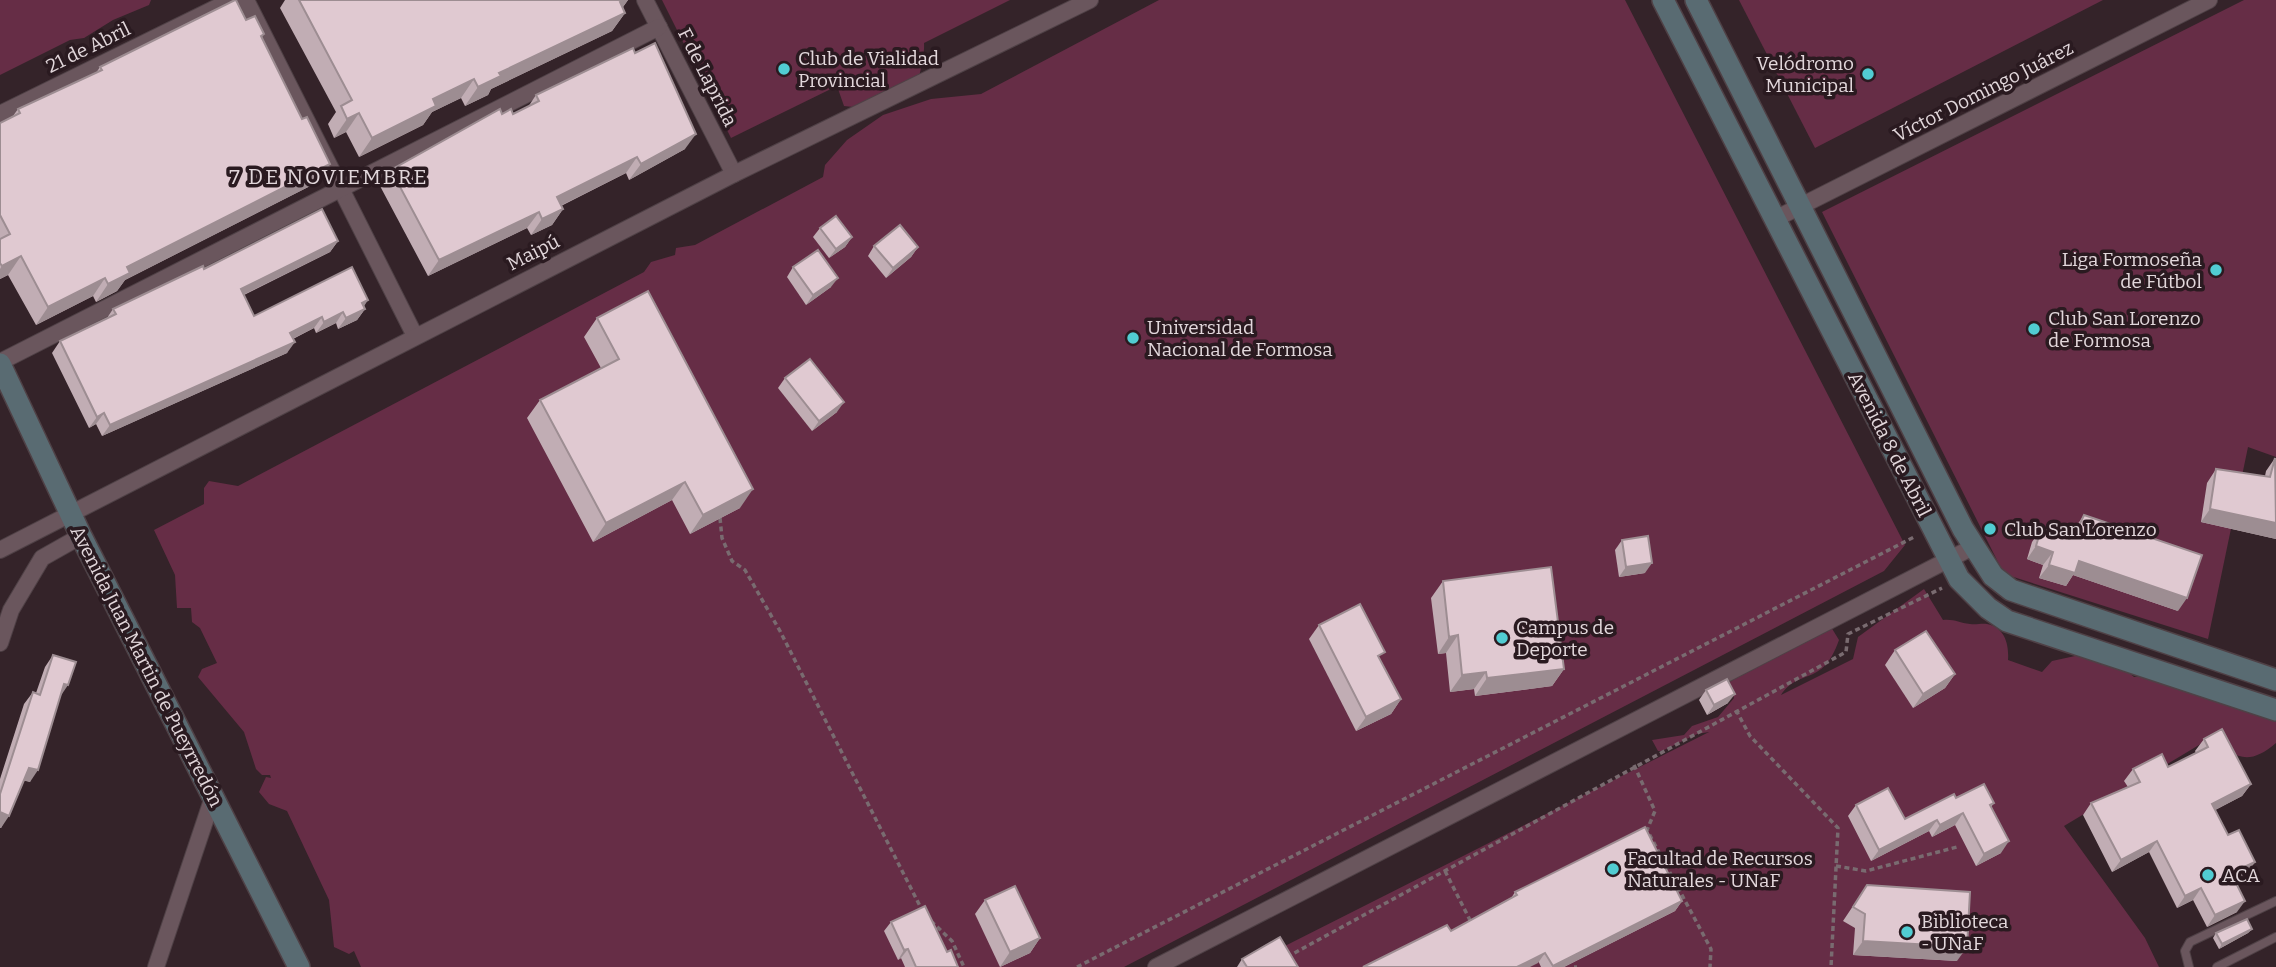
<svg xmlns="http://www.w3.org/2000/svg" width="2276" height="967" viewBox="0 0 2276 967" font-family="Bitter,serif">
  <rect width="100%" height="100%" fill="#342329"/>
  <g fill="#662d46">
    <path d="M0,0h151l-2,5 -36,15 -29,18 -14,2 -70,35z"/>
    <path d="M662,0h348l-86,43c1,18 -6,31 -7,48l-33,4 -31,12 -9,-1 -7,-20 -106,52z"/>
    <path d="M1159,0h466l280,545 -21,26 -760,396h-763l-7,-16 -5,3 -15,-7 -5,-47 -42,-89 -18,-7 -10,-12 7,-15 5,1 -1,-3h-8l-6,-6 -12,-37 -46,-55 4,-8 15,-6 -17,-35 -8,-6 -1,-14h-14l-2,-33 -21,-45 50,-26v-16l5,-7 29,5 406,-214 7,-10 24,-7 1,-7 19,-3 128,-68 2,-12 22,-25 36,-25 48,-16 50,-5z"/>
    <path d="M1739,0h364l-288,148z"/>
    <path d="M2244,0h32v457l-28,-10 -40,192 -204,-65 -182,-362z"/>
    <path d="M1924,589l19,31c12,-1 16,3 27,4 6,1 12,-1 17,0 19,4 22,22 21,36l34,12 10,-11 23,-5h8l19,9 16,-1 16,13 11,-1 131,46v21c-28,24 -40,14 -67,-4l-145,87 81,112 14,29h-916l466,-235 -12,2 -35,17h-4l-6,-11 32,-5 8,-9 26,-9 16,-19 -7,-19 104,-52 8,13c-17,48 -39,27 -58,55l72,-36 5,-22z"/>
  </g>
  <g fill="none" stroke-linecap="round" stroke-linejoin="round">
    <defs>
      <g id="service">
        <path d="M2189,967l-4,-16 5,-9 86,-41"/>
        <path d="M2217,967l59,-30"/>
      </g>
      <g id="minor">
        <path d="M246,0l169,336"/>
        <path d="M645,0l89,174"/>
        <path d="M0,114l232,-114"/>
        <path d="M1775,219l434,-219"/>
        <path d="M0,362l659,-335"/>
        <path d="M0,550l734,-376 356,-174"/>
        <path d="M0,643l11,-33 31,-52 39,-22"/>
        <path d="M156,967l57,-170"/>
        <path d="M1156,967l817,-420"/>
      </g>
      <g id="secondary">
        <path d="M1663,0l296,579 29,29 19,13 269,89"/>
        <path d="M1696,0l267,529 30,47 18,14 265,90"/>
        <path d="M0,364l81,172 218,431"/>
      </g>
    </defs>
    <use href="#service" stroke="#4f4146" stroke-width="10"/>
    <use href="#minor" stroke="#4f4146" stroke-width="18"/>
    <use href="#secondary" stroke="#4f4146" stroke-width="24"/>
    <g stroke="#796b70" stroke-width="3.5" stroke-dasharray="5 3.5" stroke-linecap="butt">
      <path d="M720,518l2,20 10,23 13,9 35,61 142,279"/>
      <path d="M1736,710l14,26 88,92 -7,139"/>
      <path d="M1634,765l21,46 -8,19 64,119 -1,18"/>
      <path d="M1836,866l30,5 91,-24"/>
      <path d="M1445,871l26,51"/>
      <path d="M931,921l21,20 12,26"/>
      <path d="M1287,957l559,-305 2,-18 94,-46"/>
      <path d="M1077,967l839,-431"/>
      <path d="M1574,967h3"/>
    </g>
    <use href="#service" stroke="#6a565d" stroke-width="8"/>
    <use href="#minor" stroke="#6a565d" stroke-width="16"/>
    <use href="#secondary" stroke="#596b72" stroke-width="21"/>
  </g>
  <g fill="#c1adb4">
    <path d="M285,0h343l-5,7 2,6 -13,18 -121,58 -3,6 -23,11 -4,-8 -29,14 -9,13 -64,32 -13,-25 -12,6 -6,-14 8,-12 -56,-104z"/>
    <path d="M246,20l18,14 -2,3 56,145 -193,98 -8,11 -21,11 -3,-6 -57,29 -28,-50 -8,4v-156l13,-7 5,-7 78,-36 4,-6z"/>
    <path d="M536,95l149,54 -56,31 -3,-7 -65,33 2,3 -11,16 -21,10 -4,-7 -99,48 -48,-90 11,-16 111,-56h11l15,-7z"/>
    <path d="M820,228l32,9 -7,10 -16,11 -16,-21z"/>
    <path d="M338,241l-8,11 -86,43 10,21 110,-10 1,3 -8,11 -19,9 -2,-6 -20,10 -2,-5 -21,11 -6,14 -185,83 -6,-12 -7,4 -37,-75 8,-12 47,-23 6,-9 91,-40z"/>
    <path d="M874,246l44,1 -7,10 -25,21 -18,-22z"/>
    <path d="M793,267l38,20 -25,18 -19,-28z"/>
    <path d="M597,318l143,190 -50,26 -18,-34 -79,42 -66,-124 13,-18 61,-32 -17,-31z"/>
    <path d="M785,378l52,34 -25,19 -34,-43z"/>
    <path d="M2275,458l1,81 -75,-17 6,-39 9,-14 49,7 1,-5z"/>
    <path d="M2084,515l94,96 -105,-36 -7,11 -27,-8 4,-13 -16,-6 5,-17 9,-13 30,7 4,-8z"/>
    <path d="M1622,540l23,33 -26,4 -4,-27z"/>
    <path d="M1443,581l121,88 -12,17 -77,10 -1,-7 -24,3 -4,-39 -8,1 -7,-56z"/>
    <path d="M1319,625l61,34 21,40 -10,15 -35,17 -47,-92z"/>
    <path d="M1895,650l60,24 -10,14 -32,20 -28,-43z"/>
    <path d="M53,655l7,42 -30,85 -6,-2 -23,48h-1v-49l24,-75 9,-12 3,1 9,-26z"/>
    <path d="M1706,690l22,13 -21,12 -8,-15z"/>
    <path d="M2204,739l47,45 -9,12 -27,14 13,25 27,27 -8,11 -12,6 2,33 -30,15 -14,-27 -16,8 -28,-56 -37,20 -29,-57 8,-12 37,-16 -4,-6 9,-12 35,-2 28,-14 -1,-2z"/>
    <path d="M1956,798l38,5 -3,4 10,46 -25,13 -21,-41 -23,12 -3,-6 -58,30 -23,-45 8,-11 49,14z"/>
    <path d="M1867,885l90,76 -104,-6 2,-27 -12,-7z"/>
    <path d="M1515,892l167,9 -7,10 -111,56h-23l-31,-67z"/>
    <path d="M985,900l55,38 -10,15 -30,14 -25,-53z"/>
    <path d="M891,922l56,30 11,15h-53l-4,-9 -3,2 -14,-29z"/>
    <path d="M2252,929l-4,4 -29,16 -6,-11 3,-5z"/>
    <path d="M1242,959l56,8h-61z"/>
  </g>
  <g fill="#9d8d92">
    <path d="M624,0h4l-11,15 3,-13z"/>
    <path d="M625,13l-13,18 -121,58 -3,6 -23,11 13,-19 21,-14z"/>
    <path d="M474,79l-13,19 -29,14 -9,13 -64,32 13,-19 61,-39z"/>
    <path d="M359,113l-13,19 -12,6 13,-19z"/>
    <path d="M696,134l-11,15 -56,31 12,-16z"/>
    <path d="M637,157l-11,16 -80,40 11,-16z"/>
    <path d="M330,164l-12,18 -193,98 -8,11 -21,11 12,-18 19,-17z"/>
    <path d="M563,209l-11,16 -21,10 11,-16z"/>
    <path d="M539,212l-12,16 -99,48 11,-16z"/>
    <path d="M852,237l-7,10 -16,11 7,-9z"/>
    <path d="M338,241l-8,11 -97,48 8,-11z"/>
    <path d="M918,247l-7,10 -25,21 7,-10z"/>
    <path d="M21,256l-13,19 -8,4v-10l2,-3z"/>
    <path d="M105,278l-12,18 -57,29 12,-18z"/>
    <path d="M838,278l-7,9 -25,18 7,-10z"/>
    <path d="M368,300l-7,11 4,-2 -8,11 -19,9 8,-11 16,-15z"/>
    <path d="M343,312l-7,11 -20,10 8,-11z"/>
    <path d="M322,317l-8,11 -32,16 8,-11z"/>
    <path d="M295,342l-8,11 -185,83 8,-11z"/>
    <path d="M844,402l-7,10 -25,19 7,-10z"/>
    <path d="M104,413l-8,11 -7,4 8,-11z"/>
    <path d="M685,482l-13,18 -79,42 13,-19z"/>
    <path d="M753,489l-13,19 -50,26 13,-19z"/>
    <path d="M2210,509l66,14v16l-75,-17z"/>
    <path d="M2036,546l17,6 -10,13 -16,-6z"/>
    <path d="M2079,561l108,37 -9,13 -105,-36 -7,11 -27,-8 10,-13z"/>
    <path d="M1652,563l-7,10 -26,4 7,-10z"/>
    <path d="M1458,635l-12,18 -8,1 11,-17z"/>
    <path d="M1564,669l-12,17 -77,10 12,-18z"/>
    <path d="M1486,672l-12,17 -24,3 12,-17z"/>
    <path d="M1955,674l-10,14 -32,20 10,-14z"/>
    <path d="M64,684l4,1 -8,12z"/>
    <path d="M1735,694l-7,9 -21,12 7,-10z"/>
    <path d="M1401,699l-10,15 -35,17 10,-14z"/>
    <path d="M29,768l9,2 -8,12 -9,-2z"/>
    <path d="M2251,784l-9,12 -38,20 8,-12z"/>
    <path d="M0,812l9,4 -8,12h-1z"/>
    <path d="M1963,813l-8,12 -23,12 8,-12z"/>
    <path d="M1937,820l-8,11 -58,30 8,-11z"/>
    <path d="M2009,841l-8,12 -25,13 8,-12z"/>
    <path d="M2157,841l-8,11 -37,20 9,-12z"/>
    <path d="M2255,862l-8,11 -24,12 8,-12z"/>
    <path d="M2201,888l-8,12 -16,8 8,-12z"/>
    <path d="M1682,901l-7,10 -111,56h-12z"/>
    <path d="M2245,901l-8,11 -30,15 8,-12z"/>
    <path d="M2252,929l-4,4 -29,16 3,-5z"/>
    <path d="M1040,938l-10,15 -30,14 10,-15z"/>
    <path d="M1863,941l104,6 -10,14 -104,-6z"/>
    <path d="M908,949l-7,9 -3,2 6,-10z"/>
    <path d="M1545,953l-7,10 -8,4h-13z"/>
  </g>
  <g fill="#e0c9d1" stroke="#9d8d92" stroke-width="2">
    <path d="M235,0h1l10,20 9,-4 9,18 -3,2 41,83 5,-2 23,47 -203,103 3,6 -22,11 -3,-6 -57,29 -27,-51 -19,10 -2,-3v-24l10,-5 -10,-19v-92l20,-10 -2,-4 84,-39 -2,-3z"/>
    <path d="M299,0h325l-4,2 5,11 -126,60 2,3 -23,11 -4,-8 -41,20 3,7 -64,32 -13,-25 -12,6 -6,-13 11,-6z"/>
    <path d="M655,43l41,91 -55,30 -4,-7 -80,40 6,12 -21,10 -3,-7 -100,48 -48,-90 109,-61 2,5 9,-5 2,5 26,-13 -3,-6 97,-47 2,5z"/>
    <path d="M322,209l16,32 -97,48 13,27 98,-49 16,33 -6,3 3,6 -19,9 -3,-6 -19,10 -2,-5 -32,16 5,9 -185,83 -6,-12 -7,4 -37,-76 56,-27 -3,-5 90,-43 1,3z"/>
    <path d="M836,216l16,21 -16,12 -16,-21z"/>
    <path d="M900,225l18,22 -25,21 -19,-22z"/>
    <path d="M818,250l20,28 -25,17 -20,-28z"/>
    <path d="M648,291l105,198 -50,26 -18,-33 -79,41 -66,-123 79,-41 -22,-41z"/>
    <path d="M810,359l34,43 -25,19 -34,-43z"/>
    <path d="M2275,458l1,65 -66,-14 6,-40 54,8z"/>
    <path d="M2084,515l118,40 -15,43 -108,-37 -4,12 -26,-8 4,-13 -17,-6 5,-17 33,8z"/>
    <path d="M1648,536l4,27 -26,4 -4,-27z"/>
    <path d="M1551,567l13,102 -77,9 -1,-6 -24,3 -4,-40 -9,2 -6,-56z"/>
    <path d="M1360,604l25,48 -7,4 23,43 -35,18 -47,-92z"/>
    <path d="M1926,631l29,43 -32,20 -28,-44z"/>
    <path d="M53,655l23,7 -8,23 -4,-1 -26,86 -9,-2 -20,48 -9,-4v-18l33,-102 7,3z"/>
    <path d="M1727,679l8,15 -21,11 -8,-15z"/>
    <path d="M2222,729l29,55 -39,20 16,31 11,-5 16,32 -24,11 14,28 -30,14 -14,-27 -16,8 -28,-55 -36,19 -30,-57 49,-21 -7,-13 29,-15 6,13 40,-20 -4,-8z"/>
    <path d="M1984,784l10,19 -4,2 19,36 -25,13 -21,-41 -23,12 -3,-5 -58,30 -23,-45 32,-17 17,31 49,-25 2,4z"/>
    <path d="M1645,827l37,74 -129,65 -8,-13 -28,14h-154l84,-42 4,6 66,-36 -2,-3z"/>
    <path d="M1867,885l103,7 -3,55 -104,-6 2,-27 -12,-7z"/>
    <path d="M1015,886l25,52 -30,14 -25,-52z"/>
    <path d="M925,906l22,46 4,-2 7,17h-42l-8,-18 -4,1 -13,-28z"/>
    <path d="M2247,919l5,10 -30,15 -6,-11z"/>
    <path d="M1280,937l18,30h-51l-5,-8z"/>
  </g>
  <g fill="#51ccd2" stroke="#2a1a20" stroke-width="2.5">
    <circle cx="784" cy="69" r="7"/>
    <circle cx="1868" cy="74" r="7"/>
    <circle cx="2216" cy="270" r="7"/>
    <circle cx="2034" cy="329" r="7"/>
    <circle cx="1133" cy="338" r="7"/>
    <circle cx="1990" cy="529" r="7"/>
    <circle cx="1502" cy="638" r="7"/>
    <circle cx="1613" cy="869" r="7"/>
    <circle cx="2208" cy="875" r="7"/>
    <circle cx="1907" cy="932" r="7"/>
  </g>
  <g text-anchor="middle" stroke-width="7" stroke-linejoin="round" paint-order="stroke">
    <g font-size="19" fill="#e2d7db" stroke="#2a1a20">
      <text transform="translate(88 47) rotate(-26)" y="7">21 de Abril</text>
      <text transform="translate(708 77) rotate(63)" y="7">F de Laprida</text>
      <text transform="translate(1983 91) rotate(-27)" y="7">Víctor Domingo Juárez</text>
      <text transform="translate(533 252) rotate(-27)" y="7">Maipú</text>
      <text transform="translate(1890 444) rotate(63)" y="7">Avenida 8 de Abril</text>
      <text transform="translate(147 666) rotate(63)" y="7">Avenida Juan Martin de Pueyrredón</text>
    </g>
    <g font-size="19" fill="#e2d7db" stroke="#2a1a20" text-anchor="start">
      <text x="798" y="65">Club de Vialidad<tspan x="798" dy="22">Provincial</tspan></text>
      <text x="1854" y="70" text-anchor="end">Velódromo<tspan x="1854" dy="22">Municipal</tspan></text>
      <text x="2202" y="266" text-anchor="end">Liga Formoseña<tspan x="2202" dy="22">de Fútbol</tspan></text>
      <text x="2048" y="325">Club San Lorenzo<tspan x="2048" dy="22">de Formosa</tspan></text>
      <text x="1147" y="334">Universidad<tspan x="1147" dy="22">Nacional de Formosa</tspan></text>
      <text x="2004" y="536">Club San Lorenzo</text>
      <text x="1516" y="634">Campus de<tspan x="1516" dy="22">Deporte</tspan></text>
      <text x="1627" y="865">Facultad de Recursos<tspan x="1627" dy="22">Naturales - UNaF</tspan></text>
      <text x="2222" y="882">ACA</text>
      <text x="1921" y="928">Biblioteca<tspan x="1921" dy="22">- UNaF</tspan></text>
    </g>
    <g font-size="21" letter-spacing="2" fill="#e2d7db" stroke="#2a1a20">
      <text x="329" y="184">7 DE NOVIEMBRE</text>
    </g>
  </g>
</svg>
